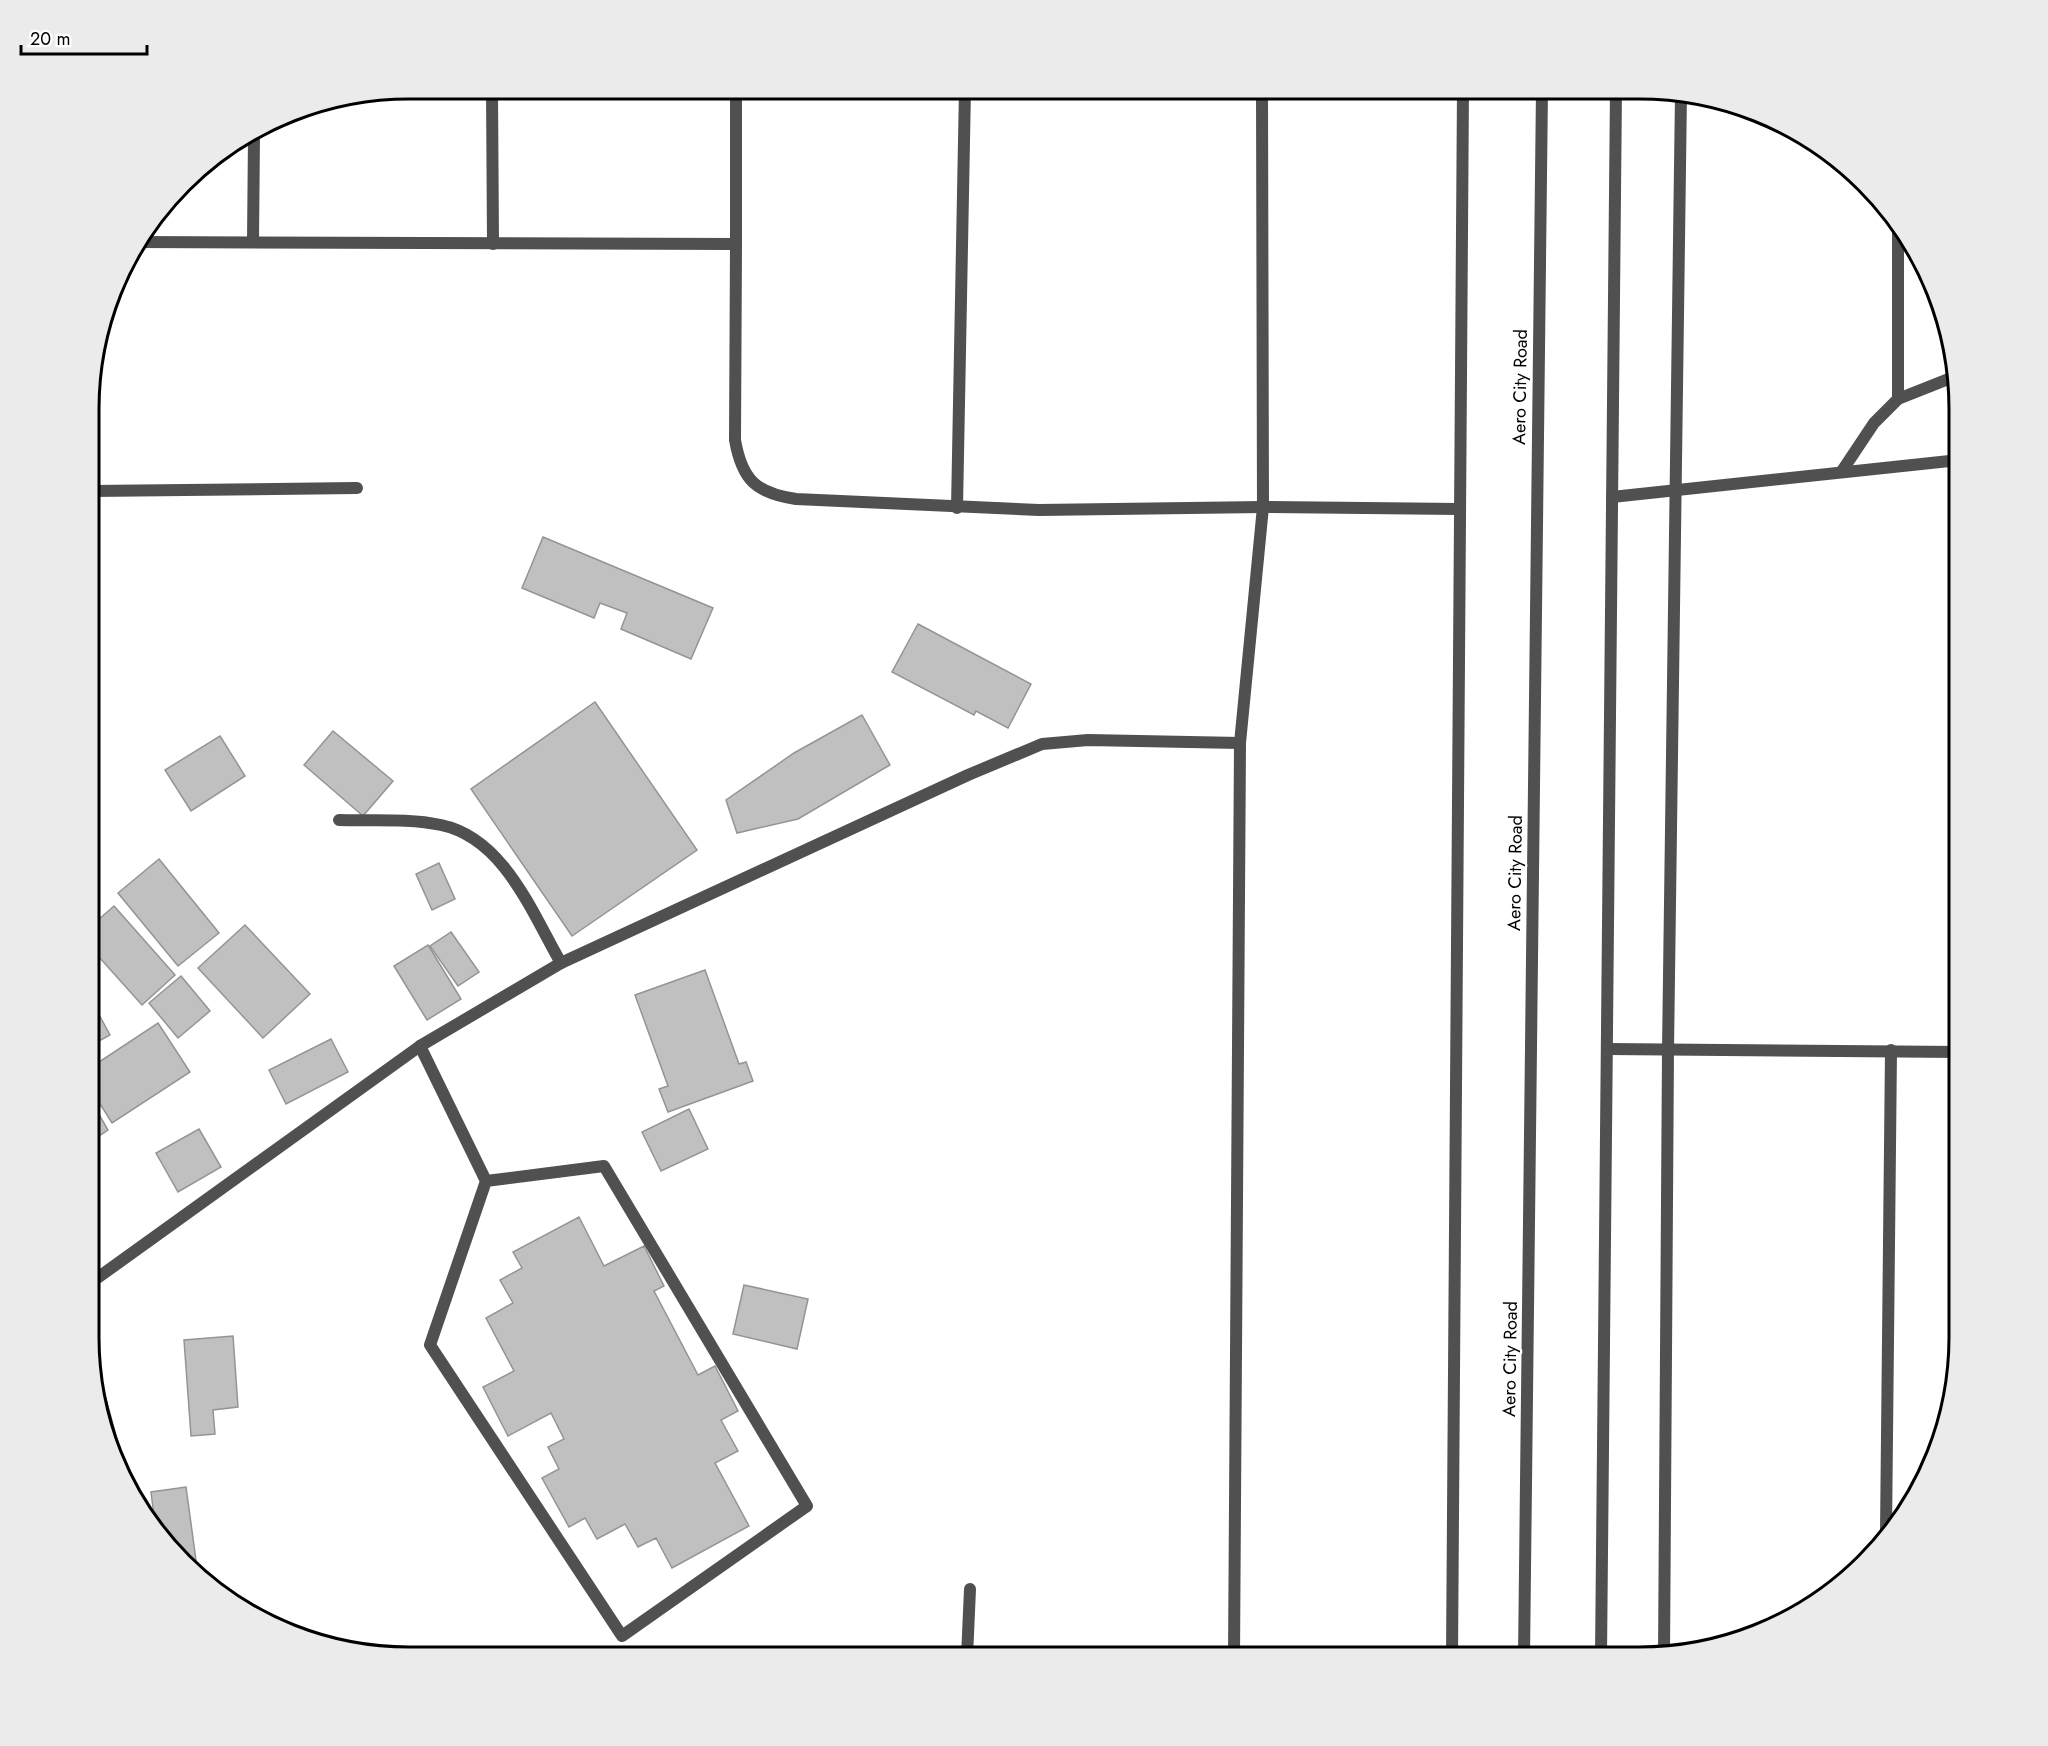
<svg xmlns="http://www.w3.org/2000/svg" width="2048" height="1746" viewBox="0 0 2048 1746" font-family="Jost,sans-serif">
  <rect width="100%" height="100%" fill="#fff"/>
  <g fill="#c0c0c0" stroke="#949494" stroke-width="1.5">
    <path d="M543,537l170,71 -22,51 -70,-30 6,-16 -27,-10 -6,15 -72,-30z"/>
    <path d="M918,624l113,60 -23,44 -32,-17 -2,4 -82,-43z"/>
    <path d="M595,702l102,148 -125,86 -101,-147z"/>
    <path d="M862,715l28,50 -92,54 -61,14 -11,-33 68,-47z"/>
    <path d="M333,731l60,50 -30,35 -59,-51z"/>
    <path d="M220,736l25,40 -54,35 -26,-41z"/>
    <path d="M159,859l60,74 -41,33 -60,-73z"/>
    <path d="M439,863l16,36 -23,11 -16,-36z"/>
    <path d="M114,906l61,69 -33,30 -52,-58v-20z"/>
    <path d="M245,925l65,69 -47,44 -65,-70z"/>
    <path d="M451,932l28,40 -21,14 -28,-40z"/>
    <path d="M428,945l33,54 -34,21 -33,-54z"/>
    <path d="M705,970l34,94 7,-2 7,19 -85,31 -9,-23 9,-3 -33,-91z"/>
    <path d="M181,976l29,35 -32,27 -29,-35z"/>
    <path d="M90,998l20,37 -20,11z"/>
    <path d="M158,1023l32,49 -78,51 -22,-35v-20z"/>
    <path d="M331,1039l17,33 -62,32 -17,-34z"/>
    <path d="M90,1099l18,31 -18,12z"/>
    <path d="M689,1109l19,40 -47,22 -19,-39z"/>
    <path d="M199,1129l22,38 -43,25 -22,-39z"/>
    <path d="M579,1217l25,49 40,-20 20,40 -10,5 44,84 17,-9 23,45 -17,9 17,31 -23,12 34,63 -77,42 -16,-30 -18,9 -13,-23 -28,15 -12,-21 -16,9 -27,-49 17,-9 -11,-22 16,-8 -13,-26 -43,23 -25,-49 31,-16 -28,-53 27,-15 -13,-23 22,-12 -9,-16z"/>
    <path d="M744,1285l64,14 -11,50 -64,-15z"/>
    <path d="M233,1336l5,71 -25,3 2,24 -24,2 -7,-96z"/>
    <path d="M186,1487l10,73 -15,2 -26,-38 -4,-32z"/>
  </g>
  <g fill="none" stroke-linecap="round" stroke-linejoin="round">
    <g stroke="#505050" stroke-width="12">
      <path d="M492,89l1,155"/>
      <path d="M736,89v155"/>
      <path d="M1898,230v169"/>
      <path d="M253,241l1,-106"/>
      <path d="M137,242l599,2 -1,196c7,40 21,53 61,59l243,11 224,-3 196,2"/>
      <path d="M1842,471l32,-48 24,-24 58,-23"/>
      <path d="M91,491l266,-3"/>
      <path d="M1612,497l347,-37"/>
      <path d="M957,508l8,-419"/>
      <path d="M339,820c33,1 70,-2 102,5 63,13 91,88 120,138"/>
      <path d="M420,1046l66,135 -56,164 192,291 185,-130 -203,-340 -118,15"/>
      <path d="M1608,1049l351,3"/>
      <path d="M89,1284l331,-238 141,-83 407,-188 74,-31 46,-4 152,3"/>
      <path d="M89,1356l31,115"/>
      <path d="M1886,1533l5,-483"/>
      <path d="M1664,1656l4,-606 13,-956"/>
      <path d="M967,1657l3,-68"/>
      <path d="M1234,1657l6,-914 23,-236 -1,-418"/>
      <path d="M1452,1657l11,-1568"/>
    </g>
    <g stroke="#505050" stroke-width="12">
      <path d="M1524,1657l18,-1568"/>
      <path d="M1601,1657l15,-1568"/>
    </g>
  </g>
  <g text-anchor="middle" stroke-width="4.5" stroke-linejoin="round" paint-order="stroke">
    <g font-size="18" fill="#000" stroke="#fff">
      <text transform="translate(1520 387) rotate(-89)" y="6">Aero City Road</text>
      <text transform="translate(1515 873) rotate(-89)" y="6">Aero City Road</text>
      <text transform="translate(1510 1359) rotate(-89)" y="6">Aero City Road</text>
    </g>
  </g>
  <path d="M0 0H2048V1746H0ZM409 99H1639A310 310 0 0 1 1949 409V1337A310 310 0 0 1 1639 1647H409A310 310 0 0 1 99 1337V409A310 310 0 0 1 409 99Z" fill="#ebebeb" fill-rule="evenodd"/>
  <path fill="none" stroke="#000" stroke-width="3" d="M409 99H1639A310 310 0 0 1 1949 409V1337A310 310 0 0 1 1639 1647H409A310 310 0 0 1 99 1337V409A310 310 0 0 1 409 99Z"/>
  <path d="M21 45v9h126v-9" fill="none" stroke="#000000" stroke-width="3"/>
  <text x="30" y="45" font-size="18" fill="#000000" stroke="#ffffff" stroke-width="4.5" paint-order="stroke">20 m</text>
</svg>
